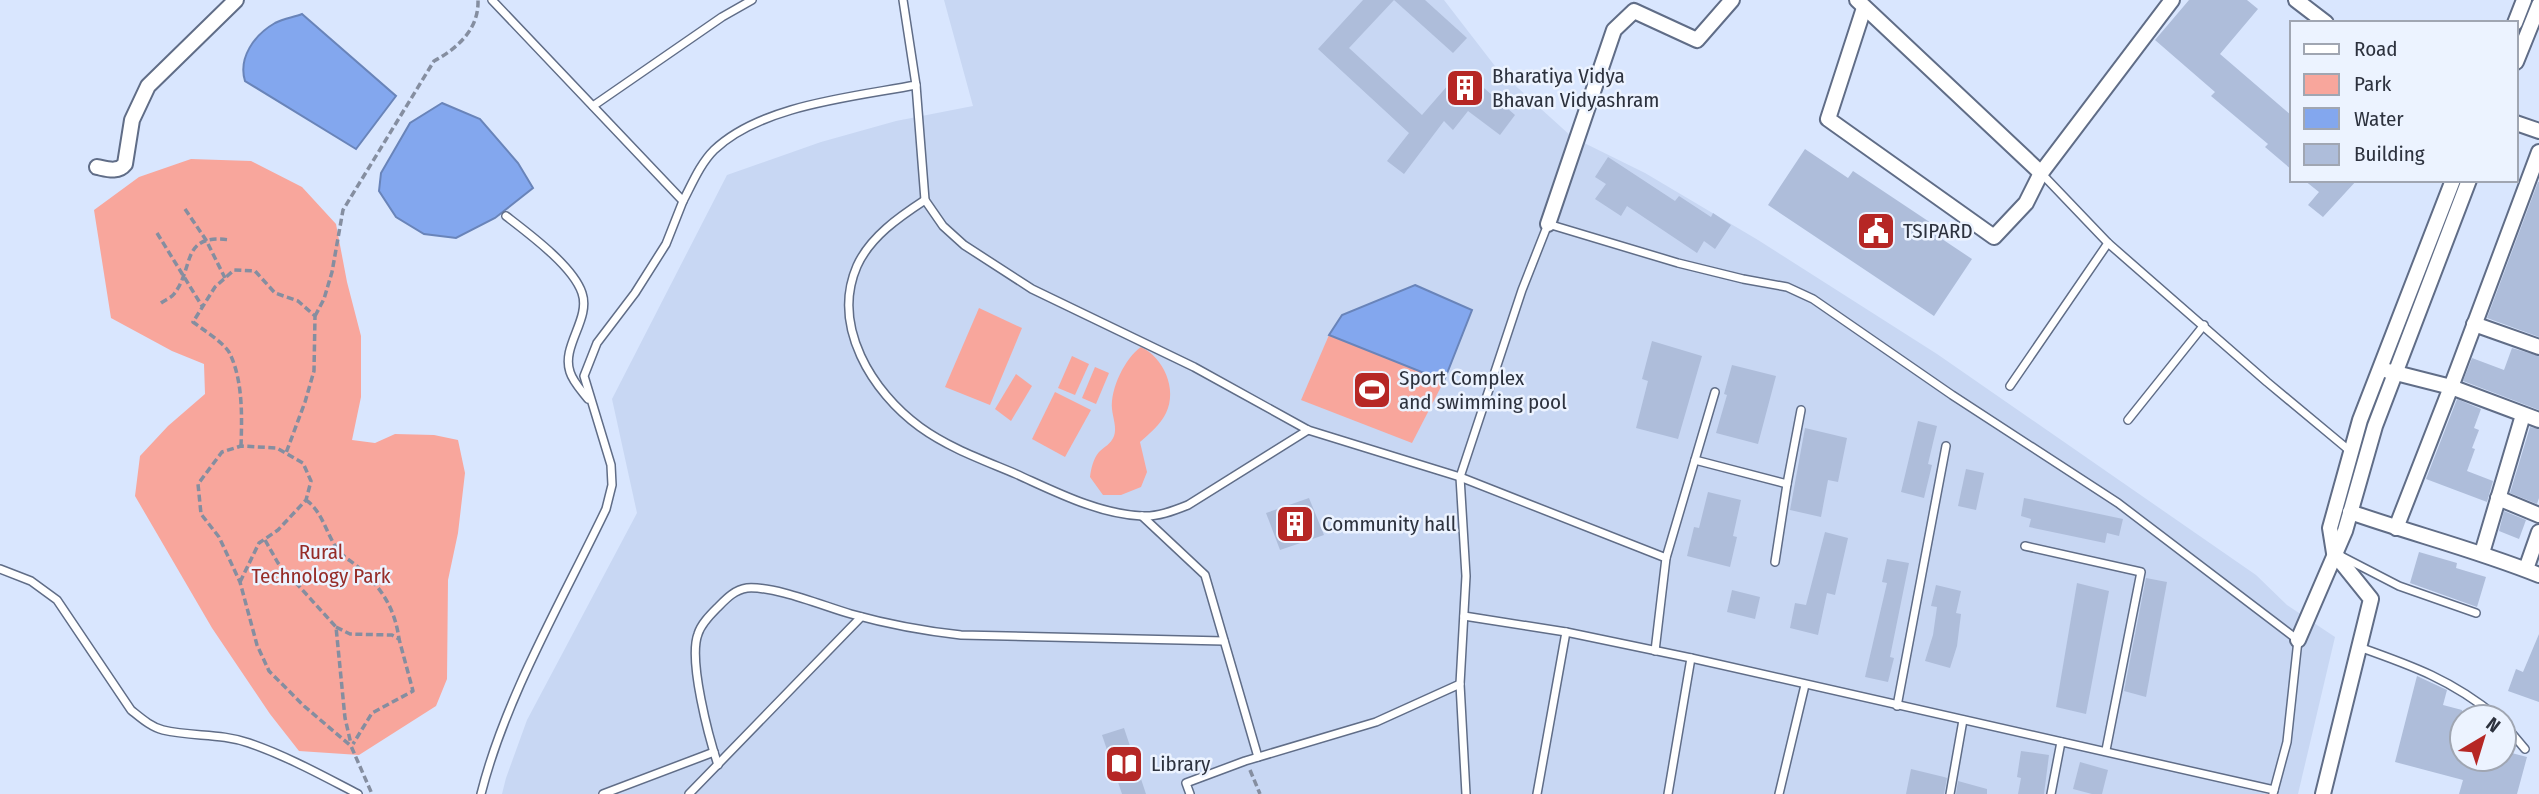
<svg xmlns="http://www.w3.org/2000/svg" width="2539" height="794" viewBox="0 0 2539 794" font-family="'Fira Sans Condensed',sans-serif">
  <rect width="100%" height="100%" fill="#d9e6fe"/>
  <path fill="#c8d7f3" d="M944,0h500l54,70 74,67 73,36 113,67 179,114 319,221 31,30 48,32 -37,157h-1796l4,-16 21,-58 110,-207 -25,-114 115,-224 94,-33 75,-21 77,-15z"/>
  <g fill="#f8a69c">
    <path d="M191,159l60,2 51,26 34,37 11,58 14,54v61l-9,43 23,3 20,-9 39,1 24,5 7,33 -7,60 -10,47 -1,99 -11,27 -77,49 -60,-4 -29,-37 -58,-86 -77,-132 5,-40 28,-30 37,-32 -1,-30 -32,-13 -61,-33 -17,-108 45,-33z"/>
    <path d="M979,308l43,20 -32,77 -45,-18z"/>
    <path d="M1329,335l115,46 -32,62 -111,-43z"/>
    <path d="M1141,347c22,10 37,42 25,66 -5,11 -17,21 -26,29l7,30 -6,15 -20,8h-18l-13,-18c1,-8 3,-18 9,-25 5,-5 12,-8 15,-16 3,-8 -1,-18 -2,-27 -2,-20 13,-51 29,-62z"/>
    <path d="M1072,356l17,8 -14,31 -17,-7z"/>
    <path d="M1095,367l14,6 -13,31 -14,-6z"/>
    <path d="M1016,374l16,12 -21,35 -16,-12z"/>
    <path d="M1055,392l36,18 -26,47 -33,-18z"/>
  </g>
  <g fill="#83a7ee" stroke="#6984b9" stroke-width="2">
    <path d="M302,14l94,82 -40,53 -111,-68c-7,-23 9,-46 30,-58 8,-4 19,-6 27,-9z"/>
    <path d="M442,103l38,16 38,44 15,25 -38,30 -39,20 -32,-4 -28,-17 -17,-26 2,-18 29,-50z"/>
    <path d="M1415,285l57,25 -28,71 -115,-46 13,-20z"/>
  </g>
  <g fill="#aebdda">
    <path d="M1363,0h31l-45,48 73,67 40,-46 53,46 -15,20 -32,-24 -15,19 -9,-9 -40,53 -17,-13 22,-28 -91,-84z"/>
    <path d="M1394,0h31l42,38 -14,15z"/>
    <path d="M2189,0h58l11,9 -38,45 72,62v54l-27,-23 3,-3 -57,-48 4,-4 -60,-52z"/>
    <path d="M1805,149l43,29 5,-7 84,56 -4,6 39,26 -38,57 -166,-111z"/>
    <path d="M1608,157l64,42 3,2 4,-5 32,21 2,-4 18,12 -16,24 -11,-8 -7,12 -70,-47 -6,10 -26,-17 11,-15 -11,-7z"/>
    <path d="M2304,180h53l-34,37 -15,-12 11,-13z"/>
    <path d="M2538,182h1v155l-52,-19z"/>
    <path d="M1652,341l50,15 -24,83 -42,-11 12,-47 -6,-2z"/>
    <path d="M2512,348l27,8v54l-76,-29 9,-23 32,12z"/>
    <path d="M1732,365l44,11 -18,68 -42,-11 11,-38 -3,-1z"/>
    <path d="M2457,399l24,10 -7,19 5,2 -7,18 3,1 -8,22 26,10 -6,21 -61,-23z"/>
    <path d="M1918,421l19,5 -9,38 4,1 -8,33 -23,-6z"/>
    <path d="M2530,427l9,2v69l-2,6 -27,-11z"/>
    <path d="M1805,428l42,10 -9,44 -10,-2 -7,37 -31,-7z"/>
    <path d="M1966,469l18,4 -8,37 -18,-4z"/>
    <path d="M1708,492l33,8 -8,36 4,1 -7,30 -43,-11 7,-29 5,1z"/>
    <path d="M1309,498l15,37 -44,15 -14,-37z"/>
    <path d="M2024,498l99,21 -4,17 -12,-3 -2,10 -76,-16 2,-8 -10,-3z"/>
    <path d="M2504,511l22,9 -7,19 -20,-8z"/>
    <path d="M1825,532l23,6 -13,57 -8,-2 -9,42 -28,-7 5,-25 11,2z"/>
    <path d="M2419,552l38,11 -1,5 30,9 -9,30 -67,-24z"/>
    <path d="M1887,559l22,4 -19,94 4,1 -6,24 -23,-5 22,-94 -5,-1z"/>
    <path d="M2146,578l21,4 -21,115 -22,-6z"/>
    <path d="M2077,583l32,8 -23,123 -30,-7z"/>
    <path d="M1936,585l25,6 -5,22 5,1 -4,32 -7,22 -25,-7 8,-26 4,-28 -6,-1z"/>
    <path d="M1732,590l28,7 -5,22 -28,-7z"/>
    <path d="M2539,634v68l-31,-11 8,-22 7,3z"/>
    <path d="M2417,676l30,14 -4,15 19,5v49h42v-8l23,6 -10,37h-58l4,-14 -68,-18z"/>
    <path d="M1124,728l22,66h-24l-20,-59z"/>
    <path d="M2021,751l28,4 -5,39h-26l3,-16 -4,-1z"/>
    <path d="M2080,762l28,8 -6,24h-10l-19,-5z"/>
    <path d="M1911,769l33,8 3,1 -3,16h-38z"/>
    <path d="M1958,781l29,8v5h-31z"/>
  </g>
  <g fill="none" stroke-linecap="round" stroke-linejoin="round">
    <defs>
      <g id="lane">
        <path d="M492,0l191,201c9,-17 17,-37 31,-51 47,-45 139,-53 202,-65l-13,-85"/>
        <path d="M916,85l9,115 18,26 21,19 68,44 162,78 114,63 152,47 206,81 49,-166"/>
        <path d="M593,106l129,-89 30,-17"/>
        <path d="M2042,174l66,69 159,139 83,69"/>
        <path d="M925,200c-26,17 -55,37 -68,66 -26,60 15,126 63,161 29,21 63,33 96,47 38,17 82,40 126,42 15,1 31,-5 46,-11l120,-75"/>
        <path d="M506,216c22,17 67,50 76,77 9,26 -21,53 -12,79 3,10 12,19 18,27"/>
        <path d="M2010,386l98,-143"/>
        <path d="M2128,420l76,-95"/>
        <path d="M1695,460l92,24 -12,78"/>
        <path d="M1787,484l14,-74"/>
        <path d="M1142,516l63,59 53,182"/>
        <path d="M2025,546l116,26 -35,178"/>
        <path d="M2341,556l58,30 77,27"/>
        <path d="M0,569l31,12 26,19 74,110c10,8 20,17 32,20 30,7 57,3 86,13 38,13 74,33 109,51"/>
        <path d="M1464,616l102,16 125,26 583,132"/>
        <path d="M2359,647c54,19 93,33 138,70"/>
        <path d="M1655,651l11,-93"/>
        <path d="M1897,706l49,-260"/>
        <path d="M2504,724l21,25"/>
        <path d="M718,765c-9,-27 -30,-105 -20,-131 3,-10 12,-19 19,-26 9,-9 17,-18 30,-20 29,-2 76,18 104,26 36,10 73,17 110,21l263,6"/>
        <path d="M481,794c24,-96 82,-195 125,-285l6,-24 -1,-20 -27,-89 13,-33 38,-50 31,-49 17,-43"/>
        <path d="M603,794l111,-42"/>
        <path d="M689,794l172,-177"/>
        <path d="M1190,794l-4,-11 59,-22 131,-39 84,-38"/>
        <path d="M1466,794l-6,-110 6,-108 -6,-99 62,-187 26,-66 130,39 65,16 44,8 26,12 139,96 166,108 180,137 -11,102 -14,52"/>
        <path d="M1537,794l29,-162"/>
        <path d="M1668,794l23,-136"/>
        <path d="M1779,794l26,-109"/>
        <path d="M1950,794l13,-74"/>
        <path d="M2051,794l10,-52"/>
      </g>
      <g id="street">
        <path d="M1857,0l184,173"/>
        <path d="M2296,0l30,23"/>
        <path d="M1864,8l-36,111 166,118 32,-34 15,-30 131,-173"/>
        <path d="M2515,23l9,-23"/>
        <path d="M2516,62l23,-57"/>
        <path d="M2516,123l23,8"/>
        <path d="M97,167c10,2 21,6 28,-3l7,-44 16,-34 88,-86"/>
        <path d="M1548,224l66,-194 20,-19 63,29 35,-40"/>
        <path d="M2474,324l65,23"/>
        <path d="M2388,371l63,16 88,33"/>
        <path d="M2498,498l41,17"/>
        <path d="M2350,512c63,22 127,38 189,63"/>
        <path d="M2396,528l55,-141 88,-235"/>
        <path d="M2482,553l41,-138"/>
        <path d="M2526,569l13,-37"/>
        <path d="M2298,640l47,-109 30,-105 94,-246"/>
        <path d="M2323,794l48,-195 -37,-46 -4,-25 30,-108 93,-240"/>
      </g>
    </defs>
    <use href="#lane" stroke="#606d87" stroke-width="10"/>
    <use href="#street" stroke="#606d87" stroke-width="18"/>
    <g stroke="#858ea0" stroke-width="3.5" stroke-dasharray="7 3.5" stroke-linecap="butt">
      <path d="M185,209l21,31 19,38"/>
      <path d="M157,233l45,73"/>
      <path d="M161,303c4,-3 10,-5 13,-9 21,-27 6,-61 56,-54"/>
      <path d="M315,316l9,-17 8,-27 11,-62 91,-149c24,-13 45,-32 44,-61"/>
      <path d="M241,446c1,-29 2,-65 -11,-92 -4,-10 -28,-25 -37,-32l22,-35 19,-17 21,1 20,22 23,8 17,15 -1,55 -9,31 -19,51"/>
      <path d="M306,500c17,12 20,34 32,50 5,7 15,12 21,18 23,20 36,41 40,71"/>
      <path d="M265,540l13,23 58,64 9,91 6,26"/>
      <path d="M240,582l19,-39 19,-13 28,-30 5,-19 -8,-18 -26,-15 -36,-2 -19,6 -24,32 3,30 18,23 21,45 17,63 12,26 35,35 47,40 21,48"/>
      <path d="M336,627l14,7 42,1 7,4 14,52 -41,22 -19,31"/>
      <path d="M1250,770l10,24"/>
    </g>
    <use href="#lane" stroke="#fff" stroke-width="7"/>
    <use href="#street" stroke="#fff" stroke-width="14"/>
  </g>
  <defs>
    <symbol id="building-square" viewBox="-11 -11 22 22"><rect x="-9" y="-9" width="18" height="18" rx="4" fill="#b62725" stroke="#ecf3ff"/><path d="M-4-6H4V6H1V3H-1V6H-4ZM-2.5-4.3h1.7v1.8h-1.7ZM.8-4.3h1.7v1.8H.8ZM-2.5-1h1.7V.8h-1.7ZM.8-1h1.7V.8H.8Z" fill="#fff"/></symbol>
    <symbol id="civic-square" viewBox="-11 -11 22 22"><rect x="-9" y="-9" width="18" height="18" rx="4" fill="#b62725" stroke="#ecf3ff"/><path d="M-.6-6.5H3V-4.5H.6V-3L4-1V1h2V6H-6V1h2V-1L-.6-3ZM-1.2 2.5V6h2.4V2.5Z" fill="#fff"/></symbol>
    <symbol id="stadium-square" viewBox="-11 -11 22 22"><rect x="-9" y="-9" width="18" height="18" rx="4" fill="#b62725" stroke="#ecf3ff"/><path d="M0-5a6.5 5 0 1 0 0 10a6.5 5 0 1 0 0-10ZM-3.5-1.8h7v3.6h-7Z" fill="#fff"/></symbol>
    <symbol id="library-square" viewBox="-11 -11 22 22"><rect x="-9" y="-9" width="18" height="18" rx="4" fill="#b62725" stroke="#ecf3ff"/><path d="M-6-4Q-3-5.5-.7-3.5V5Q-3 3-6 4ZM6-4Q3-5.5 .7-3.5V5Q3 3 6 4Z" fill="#fff"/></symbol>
  </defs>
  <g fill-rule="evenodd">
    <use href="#building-square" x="1443" y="66" width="44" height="44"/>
    <use href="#civic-square" x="1854" y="209" width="44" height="44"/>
    <use href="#stadium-square" x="1350" y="368" width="44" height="44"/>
    <use href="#building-square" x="1273" y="502" width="44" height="44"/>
    <use href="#library-square" x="1102" y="742" width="44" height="44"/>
  </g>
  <g text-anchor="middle" stroke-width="5" stroke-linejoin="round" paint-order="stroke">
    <g font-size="21" fill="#2d323e" stroke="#ecf3ff" text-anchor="start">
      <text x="1492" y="83">Bharatiya Vidya<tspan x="1492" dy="24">Bhavan Vidyashram</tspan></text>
      <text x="1903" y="238">TSIPARD</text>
      <text x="1399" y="385">Sport Complex<tspan x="1399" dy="24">and swimming pool</tspan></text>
      <text x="1322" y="531">Community hall</text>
      <text x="1151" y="771">Library</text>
    </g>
    <g font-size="21" fill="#962c28" stroke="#ecf3ff">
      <text x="321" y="559">Rural<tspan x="321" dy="24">Technology Park</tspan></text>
    </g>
  </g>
  <rect x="2290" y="21" width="228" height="161" fill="#ecf3ff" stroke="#a0a6b2" stroke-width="2"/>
  <rect x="2304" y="44" width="35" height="10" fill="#ffffff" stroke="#a0a6b2" stroke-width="2"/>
  <text x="2354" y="56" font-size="21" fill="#2d323e">Road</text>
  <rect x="2304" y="74" width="35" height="21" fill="#f8a69c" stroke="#a0a6b2" stroke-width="2"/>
  <text x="2354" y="91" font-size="21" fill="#2d323e">Park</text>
  <rect x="2304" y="108" width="35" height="21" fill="#83a7ee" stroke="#a0a6b2" stroke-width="2"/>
  <text x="2354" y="126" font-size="21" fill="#2d323e">Water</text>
  <rect x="2304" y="144" width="35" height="21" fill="#aebdda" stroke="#a0a6b2" stroke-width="2"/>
  <text x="2354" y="161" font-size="21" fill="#2d323e">Building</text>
  <g transform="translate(2483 738) rotate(38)"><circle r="33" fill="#ecf3ff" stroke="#a0a6b2" stroke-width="2"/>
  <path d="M0-5L12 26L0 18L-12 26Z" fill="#b62725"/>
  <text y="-10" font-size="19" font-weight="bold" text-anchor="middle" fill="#2d323e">N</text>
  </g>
</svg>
